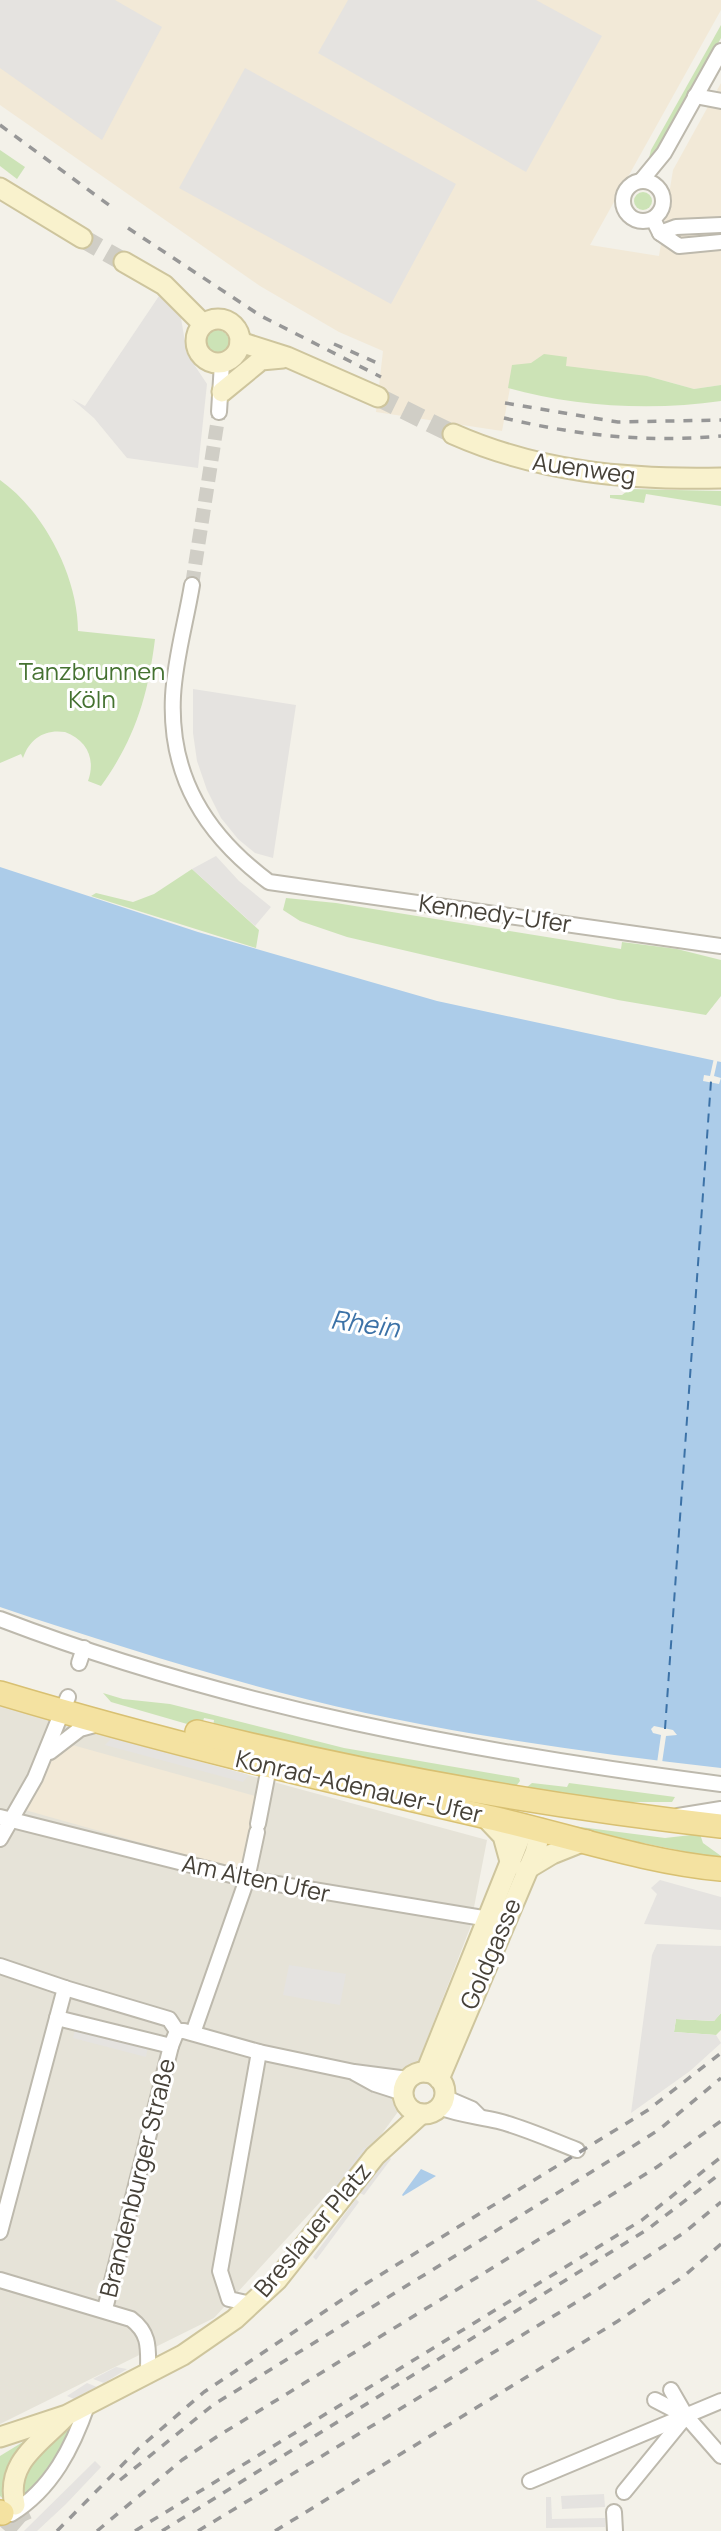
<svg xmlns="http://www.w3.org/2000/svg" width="721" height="2531" viewBox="0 0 721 2531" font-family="Manrope,sans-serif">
  <rect width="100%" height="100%" fill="#f3f1e9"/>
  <path fill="#e6e3d8" d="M0,1700l189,59 298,81 -17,88 -70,181 -22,30 -164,179 -214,106z"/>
  <g fill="#f2e9d7">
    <path d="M0,0h721v10l-131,235 69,11 14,-86 48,-87v302l-27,4 -47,-13 -137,12 -8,43 -126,-19 7,-61 -44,-19 -79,-46 -260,-181z"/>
    <path d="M58,1741l201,56 -14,75 -220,-62z"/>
  </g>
  <g fill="#cce3b6">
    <path d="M721,25v13l-69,123 -3,-3 2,-8z"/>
    <path d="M0,150l25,17 -8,12 -17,-13z"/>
    <circle cx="643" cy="201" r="9"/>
    <circle cx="217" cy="342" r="12"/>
    <path d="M544,354l23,3 -1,9 81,10 47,13 27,-4v16c-68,10 -146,6 -213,-13l4,-23 19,-2z"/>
    <path d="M0,480c44,31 78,97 78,151l77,8c-7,57 -20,100 -54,147l-13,-5c8,-22 -1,-41 -23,-49 -20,-3 -35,6 -42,26l-2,-4 -21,9z"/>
    <path d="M630,489l91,2v15l-75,-12 -2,9 -34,-5v-3h12z"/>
    <path d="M192,869l67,61 -3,18 -165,-52 5,-3 37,9 21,-8z"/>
    <path d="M286,898l50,5 285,46 1,-7 55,7 44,11v36l-15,19 -88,-15 -271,-63 -47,-16 -17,-11z"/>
    <path d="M103,1693l20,6 47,5 174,44 175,30 1,3 -7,9 -300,-63 1,-7 -10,-2 -3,10 -90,-26z"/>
    <path d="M532,1783l35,4 2,-4 106,14 -3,5h-80l-71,-10z"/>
    <path d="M565,1825l100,13 35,-4 3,9 18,13v3l-156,-32z"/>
    <path d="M721,2013v17l-5,5 -42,-3 2,-13 38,2z"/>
    <path d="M77,2425l-17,37 -41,41 -2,-12 18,-41z"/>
    <path d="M31,2437l-25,64 -6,-5v-40z"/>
  </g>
  <g fill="#e5e3e0">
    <path d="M0,0h115l47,27 -60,113 -102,-72z"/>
    <path d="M348,0h188l66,36 -76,136 -208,-119z"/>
    <path d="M245,68l211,116 -65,120 -212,-116z"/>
    <path d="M159,296l22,22 6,36 20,30 -9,84 -71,-10 -33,-40 -22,-19 13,7z"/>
    <path d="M193,689l103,16 -23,153 -18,-5 -17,-14 -17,-21 -14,-28 -10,-29 -4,-28z"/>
    <path d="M216,856l23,25 32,26 -16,19 -63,-57z"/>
    <path d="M113,1737l65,19 71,19 -6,7 -138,-37z"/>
    <path d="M660,1880l61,17v33l-77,-6 13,-30 -6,-6z"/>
    <path d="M657,1944l64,2v67l-7,8 -38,-2 -2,13 42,3 5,8 -31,28 -59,42 21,-158z"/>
    <path d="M289,1965l57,9 -6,31 -57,-10z"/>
    <path d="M75,2030l73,17 -2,10 -73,-19z"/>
    <path d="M364,2147l3,2 -66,89 -3,-3z"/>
    <path d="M388,2156l3,3 -27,36 -4,-2z"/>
    <path d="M356,2199l3,3 -43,58 -3,-3z"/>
    <path d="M116,2367l11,2 -23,14 -11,-4z"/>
    <path d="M87,2383l10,4 -23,12 -7,-3z"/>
    <path d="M95,2461l6,6 -35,37 -29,27h-13z"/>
    <path d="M604,2494l1,13 -43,2 -1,-13z"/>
    <path d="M546,2497h5l1,22 53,-1v9l-59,1z"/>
  </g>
  <g fill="#accce9">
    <path d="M0,867l198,65 239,69 284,61v706c-149,-17 -298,-38 -443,-76 -93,-25 -186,-54 -278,-85z"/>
    <path d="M421,2169l15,7 -33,20 -1,-1z"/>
  </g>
  <g fill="#f3f1e9">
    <path d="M714,1058h4l-4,18 7,2 -2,6 -16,-3 1,-6 6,1z"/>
    <path d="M654,1726l19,4 4,5 -11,1 -4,27h-5l4,-28 -8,-2 -2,-4z"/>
  </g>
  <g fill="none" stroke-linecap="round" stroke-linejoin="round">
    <path stroke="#3c72a7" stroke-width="2" stroke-dasharray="9 7" stroke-linecap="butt" d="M665,1729l46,-648"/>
    <path stroke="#d0cec6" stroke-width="14" stroke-dasharray="14 7" stroke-linecap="butt" d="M192,585l27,-173"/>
    <g stroke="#d0cec6" stroke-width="19" stroke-dasharray="19 10" stroke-linecap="butt">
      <path d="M82,238l42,24"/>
      <path d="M378,397l75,37"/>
      <path d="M15,2505l12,26"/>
    </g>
    <path stroke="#d0cec6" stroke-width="23" stroke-dasharray="23 11" stroke-linecap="butt" d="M2,2513l21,18"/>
    <defs>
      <g id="street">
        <path d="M695,96l26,5"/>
        <circle cx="643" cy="201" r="20"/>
        <path d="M641,181l23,-28 57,-102"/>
        <path d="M653,219l7,14 19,13 42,-4"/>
        <path d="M660,233l16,-6 45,-2"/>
        <path d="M219,412l3,-49"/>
        <path d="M192,585c-6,37 -17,73 -19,111 -4,81 33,139 96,186l452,64"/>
        <path d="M0,1619c230,88 477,134 721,165"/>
        <path d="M79,1663l5,-15"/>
        <path d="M50,1752l30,-23 22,-6"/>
        <path d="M678,1816l43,-7"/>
        <path d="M0,1817l247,62 248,41"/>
        <path d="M258,1824l11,-57"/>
        <path d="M0,1839l35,-61 33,-81"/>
        <path d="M0,1966l65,22 -65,244"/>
        <path d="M65,1988l104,31 8,12"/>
        <path d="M57,2018l114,28 6,-15h7l75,21 95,20 54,7"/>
        <path d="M193,2033l54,-154 10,-47"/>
        <path d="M355,2073l20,11 28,9"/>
        <path d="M444,2097l28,12 7,7"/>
        <path d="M439,2107c20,8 38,9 59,14 27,7 53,19 79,29"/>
        <path d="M0,2280l131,39c20,15 17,31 17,54"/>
        <path d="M251,2304l-22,-5 -9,-28 39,-219"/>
        <path d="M105,2309l66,-263"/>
        <path d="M671,2390l15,26"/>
        <path d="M655,2400l31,16"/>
        <path d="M530,2481l191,-80"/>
        <path d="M624,2492l62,-76 35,40"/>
        <path d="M614,2512l1,19"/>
        <path d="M11,2514c41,-25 62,-67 77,-111"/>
      </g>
      <g id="secondary">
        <path d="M0,188l82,50"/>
        <path d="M124,262l40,23 39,39"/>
        <circle cx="218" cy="341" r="22"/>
        <path d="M240,342l47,15 91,40"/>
        <path d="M222,392l39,-32 22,-2"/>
        <path d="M453,434c86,38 174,46 268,44"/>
        <path d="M484,1816l19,20 8,29"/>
        <path d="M527,1869l25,-15 35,-14"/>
        <path d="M426,2072l99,-247"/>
        <circle cx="424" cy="2093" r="21"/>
        <path d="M439,2079l96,-226 6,-24"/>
        <path d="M0,2437l67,-22 116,-60 52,-36 42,-39 98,-124 46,-42"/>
        <path d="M15,2505c-10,-42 23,-60 49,-87"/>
      </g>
      <g id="primary">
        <path d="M0,1693c160,48 321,86 483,123 78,17 160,46 238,53"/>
        <path d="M197,1732c173,43 347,74 524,94"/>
        <path d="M0,2512l2,1"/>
      </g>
    </defs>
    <use href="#street" stroke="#bdb9ad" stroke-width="18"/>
    <use href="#secondary" stroke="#cec59d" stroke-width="23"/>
    <use href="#primary" stroke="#d8c072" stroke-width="26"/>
    <use href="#street" stroke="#fff" stroke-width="14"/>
    <use href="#secondary" stroke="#f9f2cd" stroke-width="19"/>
    <use href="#primary" stroke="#f4e2a1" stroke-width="23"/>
    <g stroke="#979797" stroke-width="3.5" stroke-dasharray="9 9" stroke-linecap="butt">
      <path d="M0,125l113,83"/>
      <path d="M128,228l133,88 120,61"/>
      <path d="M334,344l48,21"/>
      <path d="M505,403l113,19 103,-2"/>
      <path d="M504,418c71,17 143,25 217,18"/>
      <path d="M120,2480l93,-75 414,-255 33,-21 61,-51"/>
      <path d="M57,2531l81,-82 66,-57 163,-109 281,-173 73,-57"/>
      <path d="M97,2531l85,-71 36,-24 439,-269 64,-46"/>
      <path d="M135,2531l507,-311 79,-63"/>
      <path d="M162,2531l486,-302 73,-56"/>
      <path d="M198,2531l397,-240 90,-59 36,-30"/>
      <path d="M275,2531l343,-210 66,-45 37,-32"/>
    </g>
  </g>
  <g text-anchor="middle" stroke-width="6" stroke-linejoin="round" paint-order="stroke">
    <g font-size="24" fill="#464138" stroke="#fff">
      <text transform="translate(584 469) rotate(8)" y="8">Auenweg</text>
      <text transform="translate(495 914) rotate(8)" y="8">Kennedy-Ufer</text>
      <text transform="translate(359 1787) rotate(13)" y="8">Konrad-Adenauer-Ufer</text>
      <text transform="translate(256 1879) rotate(12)" y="8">Am Alten Ufer</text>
      <text transform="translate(491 1954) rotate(-67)" y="8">Goldgasse</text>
      <text transform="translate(138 2178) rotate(-76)" y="8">Brandenburger Straße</text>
      <text transform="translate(313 2230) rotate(-50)" y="8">Breslauer Platz</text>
    </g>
    <g font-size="24" fill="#457231" stroke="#fff">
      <text x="92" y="680">Tanzbrunnen<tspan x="92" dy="28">Köln</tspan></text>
    </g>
    <g font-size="26" font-style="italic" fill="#3c72a7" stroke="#fff">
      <text transform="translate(365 1324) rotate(8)" y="9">Rhein</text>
    </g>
  </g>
</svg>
